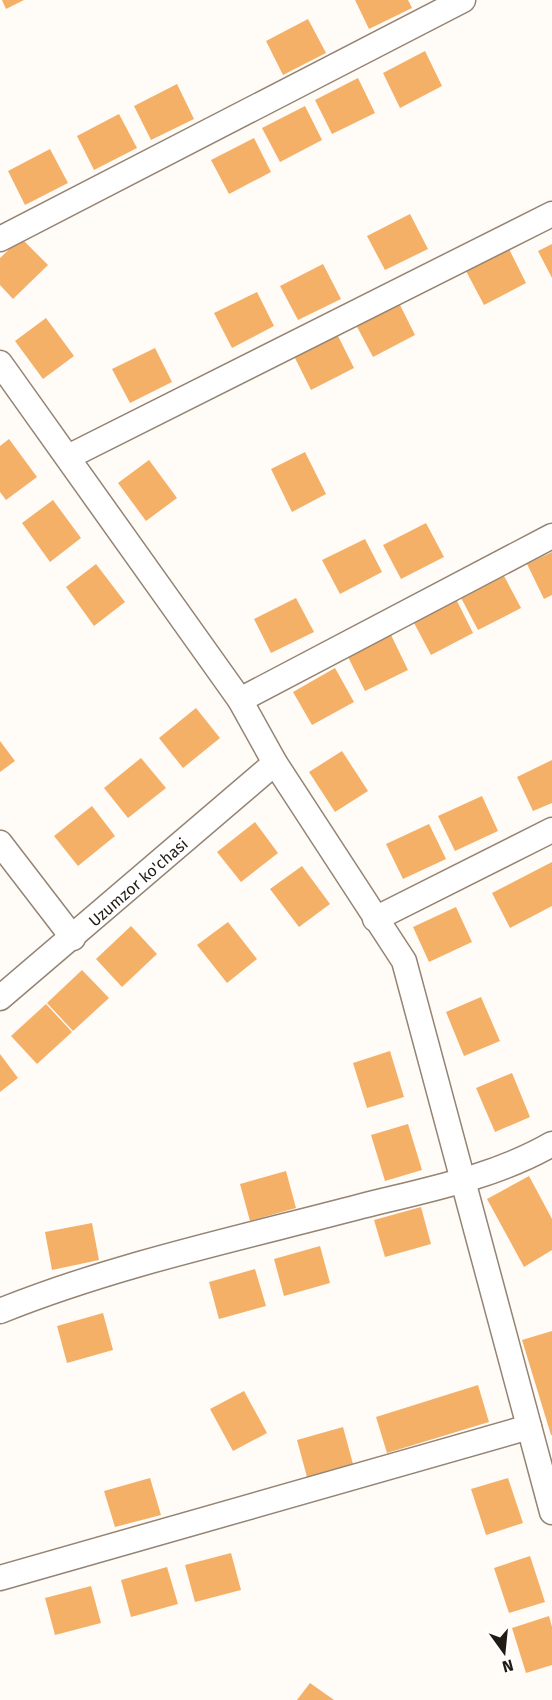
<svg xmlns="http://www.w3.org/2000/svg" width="552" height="1700" viewBox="0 0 552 1700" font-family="'Fira Sans',sans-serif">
  <rect width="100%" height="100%" fill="#fffbf7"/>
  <g fill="#f5b067">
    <path d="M2,0h22l-18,9z"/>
    <path d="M355,0h53l4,8 -43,21z"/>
    <path d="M308,19l18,34 -43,22 -17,-34z"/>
    <path d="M425,51l17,35 -42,22 -17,-35z"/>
    <path d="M358,78l17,35 -43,21 -17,-34z"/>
    <path d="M177,84l17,35 -43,21 -17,-34z"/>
    <path d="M305,106l17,34 -42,22 -18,-34z"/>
    <path d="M119,114l18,34 -43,22 -17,-34z"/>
    <path d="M254,138l17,34 -42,22 -18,-34z"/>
    <path d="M50,149l18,34 -43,22 -17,-34z"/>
    <path d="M410,214l18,35 -43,21 -18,-34z"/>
    <path d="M21,238l27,27 -35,34 -13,-14v-27z"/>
    <path d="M552,244v34l-14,-27z"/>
    <path d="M509,249l17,34 -42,22 -18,-34z"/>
    <path d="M323,264l18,35 -43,21 -18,-34z"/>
    <path d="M257,292l17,34 -42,22 -18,-35z"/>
    <path d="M398,301l17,34 -42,22 -18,-34z"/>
    <path d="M46,318l28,38 -31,23 -28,-38z"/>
    <path d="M337,334l17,34 -43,22 -17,-34z"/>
    <path d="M155,348l17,34 -42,21 -18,-34z"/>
    <path d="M9,439l28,38 -31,23 -6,-8v-46z"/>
    <path d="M305,452l21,42 -34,18 -21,-43z"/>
    <path d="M149,460l28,38 -31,23 -28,-38z"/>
    <path d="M53,500l28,38 -31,24 -28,-39z"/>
    <path d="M426,523l18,34 -43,22 -18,-34z"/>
    <path d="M365,539l17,33 -42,22 -18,-34z"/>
    <path d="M552,552v43l-8,4 -17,-35z"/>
    <path d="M96,564l29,38 -31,24 -28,-39z"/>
    <path d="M503,574l18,34 -43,22 -18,-34z"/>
    <path d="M296,598l18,34 -43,21 -17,-34z"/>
    <path d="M456,599l17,34 -42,22 -18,-34z"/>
    <path d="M391,635l17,35 -43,21 -17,-34z"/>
    <path d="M335,668l19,34 -42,23 -19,-33z"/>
    <path d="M196,708l24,30 -37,30 -24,-30z"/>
    <path d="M0,741l15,20 -15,11z"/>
    <path d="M342,751l26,40 -33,21 -26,-40z"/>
    <path d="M141,758l25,30 -38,30 -24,-30z"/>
    <path d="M552,760v43l-19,8 -16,-34z"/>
    <path d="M482,796l16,35 -43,20 -17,-35z"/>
    <path d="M92,806l23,30 -37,30 -24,-30z"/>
    <path d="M255,822l23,31 -37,29 -24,-30z"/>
    <path d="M429,824l17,35 -43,20 -17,-35z"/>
    <path d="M552,862v44l-42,22 -18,-35z"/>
    <path d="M302,866l28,38 -31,23 -29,-38z"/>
    <path d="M456,907l16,35 -43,20 -16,-35z"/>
    <path d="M228,922l29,37 -30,24 -30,-38z"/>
    <path d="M131,926l26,28 -35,33 -26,-28z"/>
    <path d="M82,970l27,28 -36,33 -26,-28z"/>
    <path d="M481,997l19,44 -36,15 -18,-44z"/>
    <path d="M46,1004l26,28 -35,32 -26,-28z"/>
    <path d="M390,1051l14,46 -37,11 -14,-45z"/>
    <path d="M0,1054l18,24 -18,14z"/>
    <path d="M512,1073l18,44 -35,15 -19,-44z"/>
    <path d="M408,1124l14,46 -37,11 -14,-46z"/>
    <path d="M286,1171l10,37 -46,13 -10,-37z"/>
    <path d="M529,1176l23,43v31l-28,17 -37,-68z"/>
    <path d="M421,1207l10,37 -46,13 -11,-37z"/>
    <path d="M92,1223l7,37 -47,10 -7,-38z"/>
    <path d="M320,1246l10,37 -46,13 -10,-37z"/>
    <path d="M255,1269l11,37 -47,13 -10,-37z"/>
    <path d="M103,1313l10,37 -46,13 -10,-37z"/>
    <path d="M552,1331v104h-1l-29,-95z"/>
    <path d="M478,1385l11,37 -102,31 -11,-36z"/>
    <path d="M244,1391l23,42 -34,18 -23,-42z"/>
    <path d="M343,1427l10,37 -46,13 -10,-37z"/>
    <path d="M150,1478l11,37 -46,12 -11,-36z"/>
    <path d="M508,1478l15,45 -37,12 -15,-46z"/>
    <path d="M231,1553l10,37 -46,12 -10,-37z"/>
    <path d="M530,1556l15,46 -36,11 -15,-45z"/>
    <path d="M167,1567l11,37 -47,13 -10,-37z"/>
    <path d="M91,1586l10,37 -46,12 -10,-37z"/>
    <path d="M549,1616l3,11v38l-26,8 -14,-45z"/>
    <path d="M310,1683l24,17h-37z"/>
  </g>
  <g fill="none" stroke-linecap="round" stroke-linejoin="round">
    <defs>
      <g id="minor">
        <path d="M0,239l463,-239"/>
        <path d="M0,363l240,337 35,63 129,198 148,551"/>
        <path d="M68,457l484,-243"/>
        <path d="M240,700l312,-164"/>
        <path d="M0,843l73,95"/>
        <path d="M375,919l177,-89"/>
        <path d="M0,998l275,-235"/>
        <path d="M0,1311c117,-47 241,-73 362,-105 64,-16 133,-29 190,-62"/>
        <path d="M0,1578l529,-151"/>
      </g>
    </defs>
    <use href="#minor" stroke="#958373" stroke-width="27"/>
    <use href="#minor" stroke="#fff" stroke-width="24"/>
  </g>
  <g text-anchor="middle" stroke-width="6" stroke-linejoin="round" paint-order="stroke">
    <g font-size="16" fill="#211b14" stroke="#fff">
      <text transform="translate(138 882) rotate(-41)" y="6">Uzumzor ko'chasi</text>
    </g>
  </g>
  <g transform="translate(504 1652) rotate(165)" stroke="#ffffff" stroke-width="4.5" paint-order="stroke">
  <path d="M0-4.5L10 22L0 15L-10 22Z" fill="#211b14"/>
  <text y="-9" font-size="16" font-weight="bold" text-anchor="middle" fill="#211b14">N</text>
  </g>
</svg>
